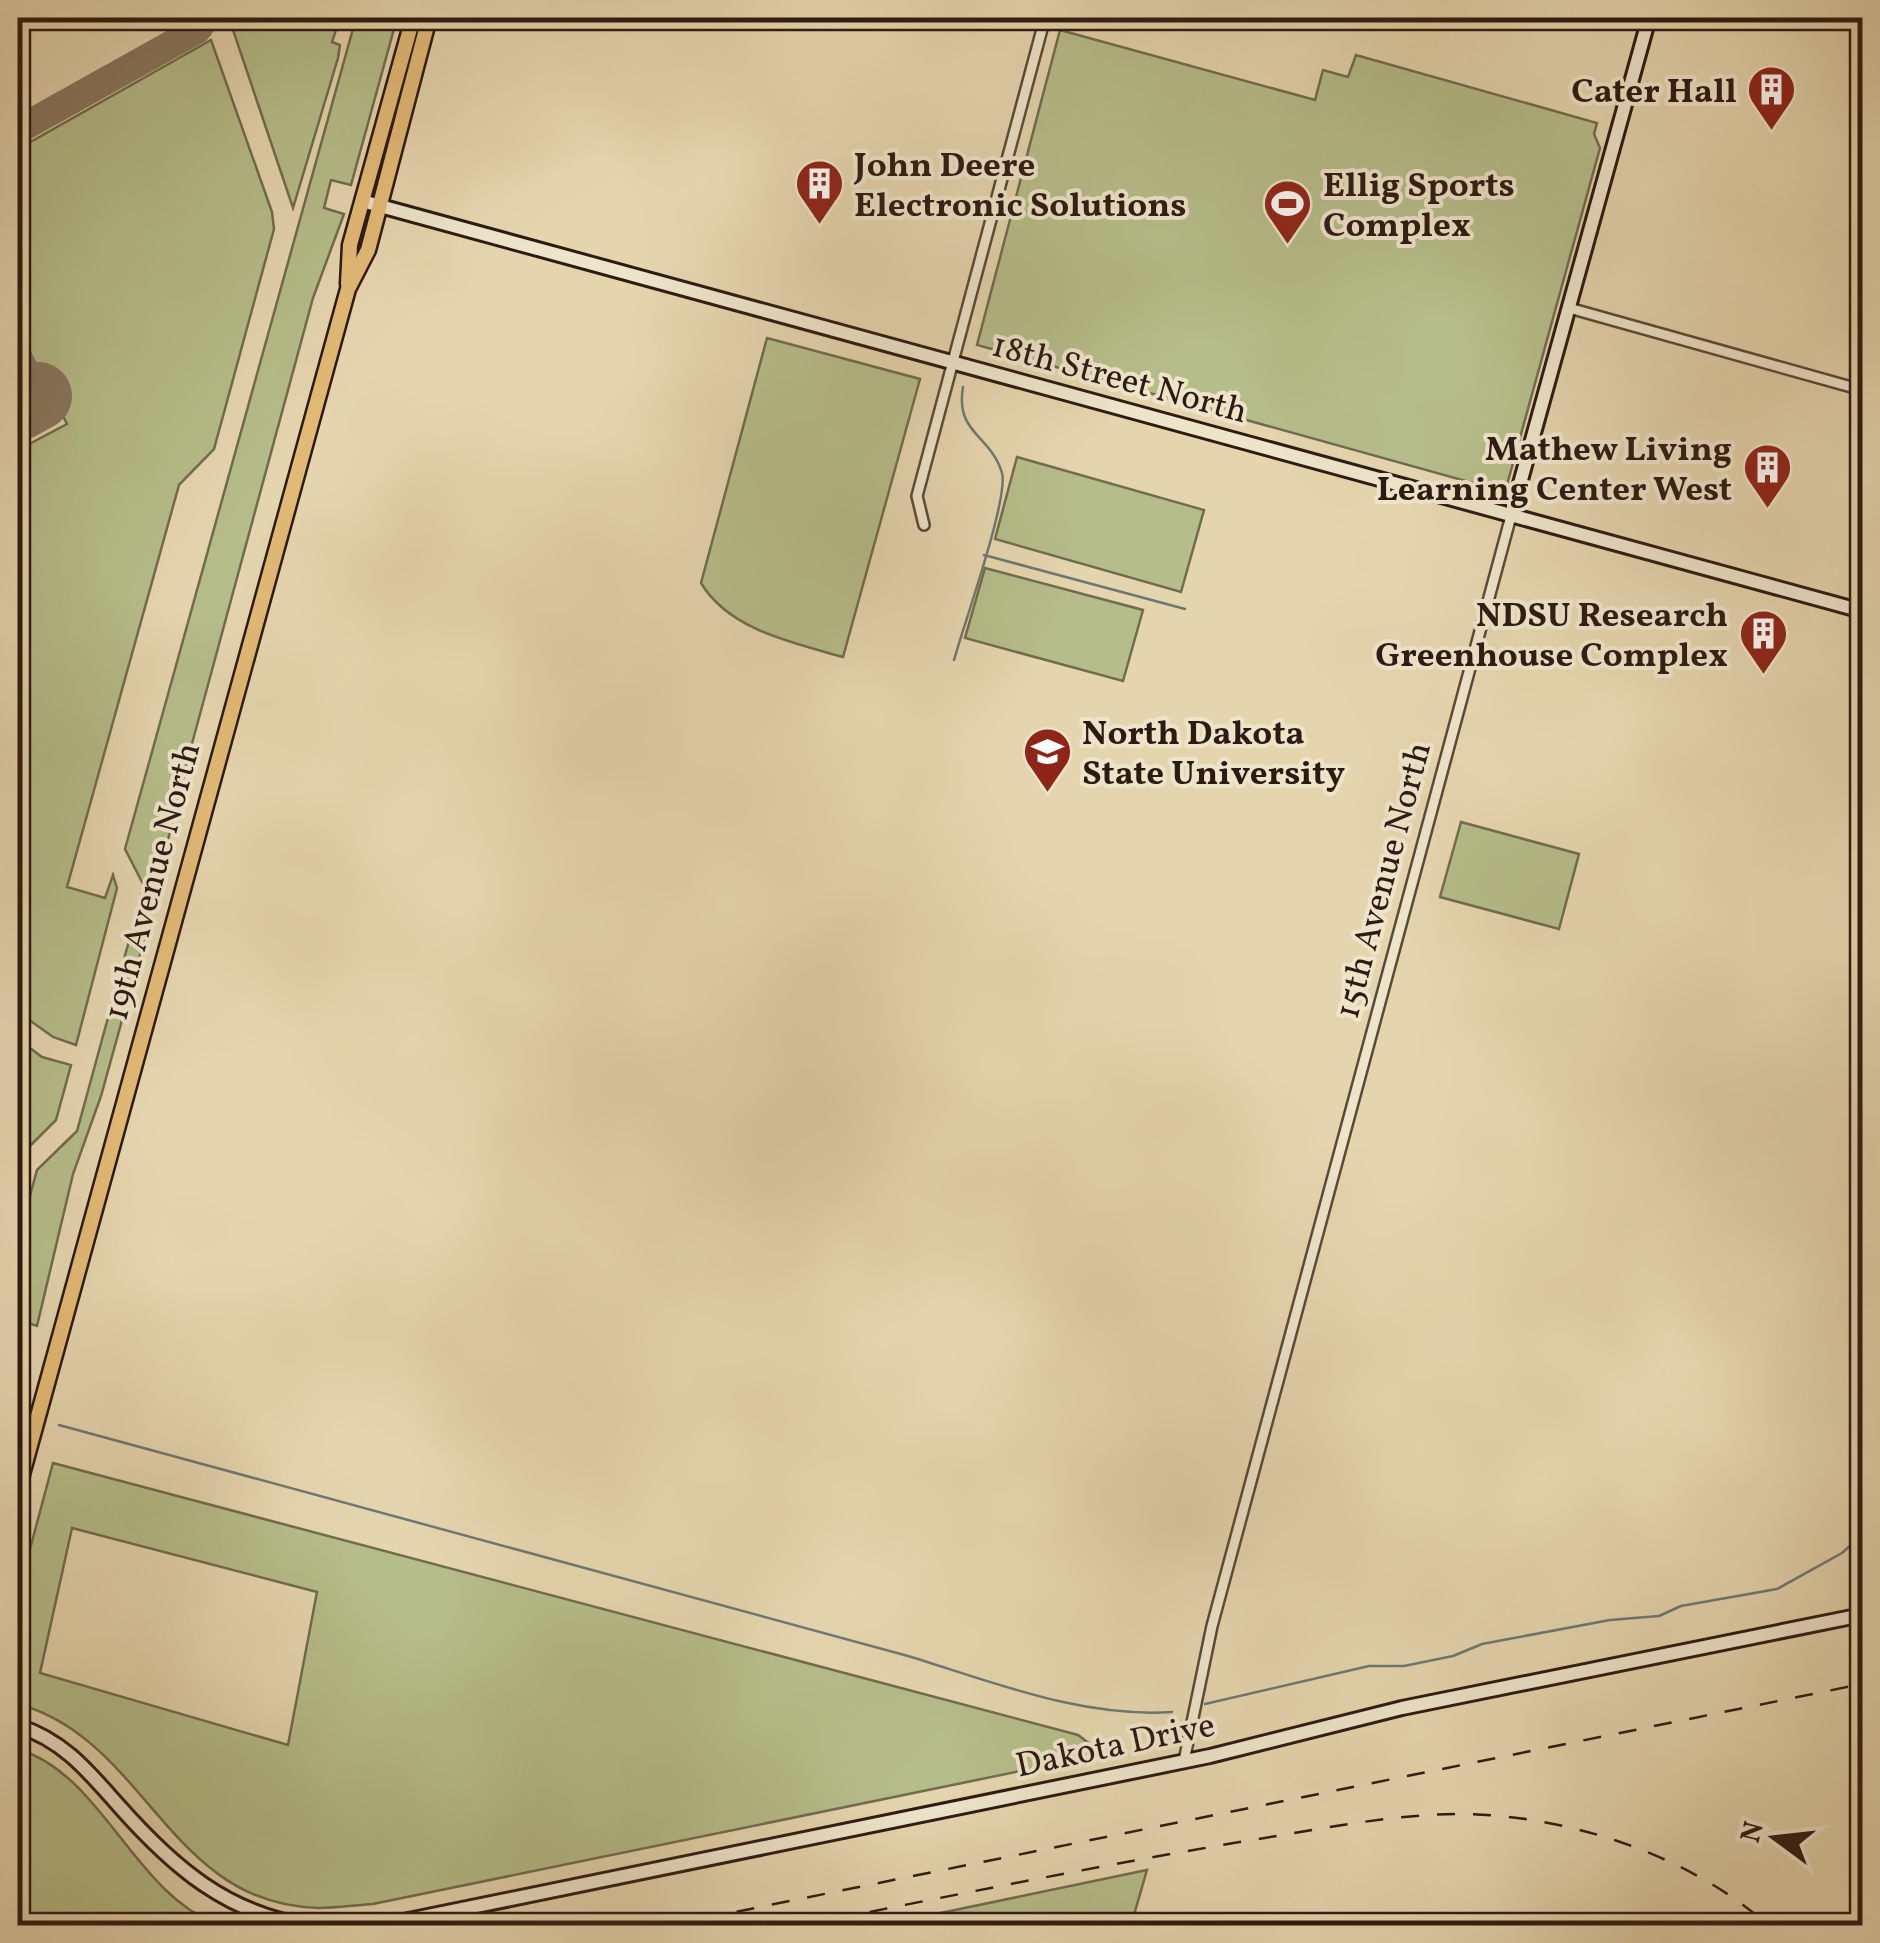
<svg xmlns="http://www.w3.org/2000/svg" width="1880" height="1943" viewBox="0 0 1880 1943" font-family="Vollkorn,serif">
  <rect width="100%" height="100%" fill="#e5d5ae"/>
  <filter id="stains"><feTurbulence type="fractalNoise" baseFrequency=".002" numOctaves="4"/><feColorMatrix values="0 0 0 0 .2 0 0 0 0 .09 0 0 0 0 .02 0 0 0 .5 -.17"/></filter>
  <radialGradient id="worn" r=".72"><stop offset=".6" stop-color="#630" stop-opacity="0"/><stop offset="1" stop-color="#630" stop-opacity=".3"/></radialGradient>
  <g fill="#b5bd8a" stroke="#716c4e" stroke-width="2.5" fill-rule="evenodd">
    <path d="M229,18h45l62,12 -4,12 8,3 -2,13 -45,150z"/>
    <path d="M356,18h41l-46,167 -20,-5 -7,28 20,6 -31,84 -126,464 -48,197 -38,137 -28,78 -36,152 -19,-6v-80l19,-70 40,-39 67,-245 -19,-37z"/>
    <path d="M1060,30l255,70 8,-30 25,7 8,-22 241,68 -3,11 6,14 -95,344 -528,-147z"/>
    <path d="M211,40l61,172 2,17 -60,220 -35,36 -112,402 38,11 8,-23 4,13 -41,157 -23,-8 -35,-25v-562l49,-26 -49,-95v-180z"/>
    <path d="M767,338l153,41 -77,278c-49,-14 -114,-27 -142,-74z"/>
    <path d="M1017,457l187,53 -23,82 -186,-53z"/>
    <path d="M985,568l158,42 -20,71 -158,-43z"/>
    <path d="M1461,822l118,32 -20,75 -119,-32z"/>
    <path d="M18,1039l24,18 29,8 -15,55 -38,38z"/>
    <path d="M53,1463l1025,272 16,12 -15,12 -706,145c-18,1 -36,4 -54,4 -151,-3 -172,-169 -301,-204v-110zM72,1528l245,64 -29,153 -248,-72z"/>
    <path d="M18,1749c85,26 114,142 200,176h-200z"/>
    <path d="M1147,1870l-16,55h-248z"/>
  </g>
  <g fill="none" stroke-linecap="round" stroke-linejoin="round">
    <g stroke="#6e7873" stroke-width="2.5">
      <path d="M984,555l201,54"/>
      <path d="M954,660c9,-33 55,-162 48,-187 -11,-38 -47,-39 -39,-86"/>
      <path d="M59,1425l849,231c85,26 173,62 264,56"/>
      <path d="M1205,1704l164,-38h35l49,-10 29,-12 128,-24 49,-4 22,-10 96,-17 65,-36 20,-18"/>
    </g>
    <g stroke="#897860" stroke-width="28">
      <path d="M18,130l179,-100 9,-12"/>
      <path d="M18,357l20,39"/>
    </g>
    <path stroke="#897860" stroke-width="68" d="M18,407l20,-11"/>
    <defs>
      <g id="street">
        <path d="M1569,308l293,82"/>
        <path d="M924,525l-7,-29 128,-478"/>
        <path d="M1184,1761l28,-135 299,-1110"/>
      </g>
      <g id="secondary">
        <path d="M362,201l1500,410"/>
        <path d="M1511,516l138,-498"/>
        <path d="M18,1726c45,14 70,45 101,80 54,61 108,108 191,120"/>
        <path d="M379,1926l831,-170 192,-48 460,-93"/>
      </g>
      <g id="primary">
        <path d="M348,284l2,-39 63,-227"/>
        <path d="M18,1489l330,-1200 20,-39 61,-232"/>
      </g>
    </defs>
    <use href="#street" stroke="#5b4938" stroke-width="14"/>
    <use href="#secondary" stroke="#2d1a11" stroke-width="18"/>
    <use href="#primary" stroke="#2d1a11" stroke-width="19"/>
    <use href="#street" stroke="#eee4ca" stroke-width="9"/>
    <use href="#secondary" stroke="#eee4ca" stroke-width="12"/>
    <use href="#primary" stroke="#e2ba77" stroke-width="14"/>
    <g stroke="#2d1a11" stroke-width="2.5" stroke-dasharray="18 18" stroke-linecap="butt">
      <path d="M666,1926l1196,-242"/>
      <path d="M799,1926c151,-30 302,-61 453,-86 69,-11 140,-26 210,-26 105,1 228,41 307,112"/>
    </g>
  </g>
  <defs>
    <symbol id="building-pin" viewBox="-11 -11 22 30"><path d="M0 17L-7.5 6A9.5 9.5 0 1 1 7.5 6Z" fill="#8f2418" stroke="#eee4ca"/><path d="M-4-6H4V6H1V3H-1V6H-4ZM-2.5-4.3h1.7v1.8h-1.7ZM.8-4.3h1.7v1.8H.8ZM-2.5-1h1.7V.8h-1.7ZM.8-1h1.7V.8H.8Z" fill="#fff"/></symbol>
    <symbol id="stadium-pin" viewBox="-11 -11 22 30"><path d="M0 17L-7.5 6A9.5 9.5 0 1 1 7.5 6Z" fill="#8f2418" stroke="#eee4ca"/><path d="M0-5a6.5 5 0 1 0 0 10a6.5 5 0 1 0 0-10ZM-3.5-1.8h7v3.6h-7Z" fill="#fff"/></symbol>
    <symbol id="university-pin" viewBox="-11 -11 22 30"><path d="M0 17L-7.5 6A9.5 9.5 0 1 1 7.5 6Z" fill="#8f2418" stroke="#eee4ca"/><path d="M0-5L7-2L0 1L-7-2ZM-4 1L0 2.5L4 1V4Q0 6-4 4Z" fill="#fff"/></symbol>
  </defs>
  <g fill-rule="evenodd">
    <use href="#building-pin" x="1744" y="62" width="55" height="75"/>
    <use href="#building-pin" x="792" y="156" width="55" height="75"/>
    <use href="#stadium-pin" x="1260" y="176" width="55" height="75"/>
    <use href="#building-pin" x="1740" y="440" width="55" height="75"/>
    <use href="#building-pin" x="1736" y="606" width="55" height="75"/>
    <use href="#university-pin" x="1020" y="724" width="55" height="75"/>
  </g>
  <g text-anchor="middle" stroke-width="8" stroke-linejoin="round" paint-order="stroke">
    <g font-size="35" font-weight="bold" fill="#2d1a11" stroke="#eee4ca" text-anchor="end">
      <text x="1737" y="102">Cater Hall</text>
      <text x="854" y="176" text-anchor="start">John Deere<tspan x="854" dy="40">Electronic Solutions</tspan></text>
      <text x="1323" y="196" text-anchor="start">Ellig Sports<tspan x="1323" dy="40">Complex</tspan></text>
      <text x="1732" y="460">Mathew Living<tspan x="1732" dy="40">Learning Center West</tspan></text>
      <text x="1728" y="626">NDSU Research<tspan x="1728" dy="40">Greenhouse Complex</tspan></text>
      <text x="1082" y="744" text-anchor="start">North Dakota<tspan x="1082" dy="40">State University</tspan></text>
    </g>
    <g font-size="35" fill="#2d1a11" stroke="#eee4ca">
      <text transform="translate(1120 377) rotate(15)" y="12">18th Street North</text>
      <text transform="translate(1382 880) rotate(-75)" y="12">15th Avenue North</text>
      <text transform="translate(151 881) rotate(-75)" y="12">19th Avenue North</text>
      <text transform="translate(1115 1744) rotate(-12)" y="12">Dakota Drive</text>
    </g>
  </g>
  <rect width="1880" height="1943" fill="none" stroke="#e5d5ae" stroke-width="60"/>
  <rect x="20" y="20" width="1840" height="1903" fill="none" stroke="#2d1a11" stroke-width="5"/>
  <rect x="30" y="30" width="1820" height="1883" fill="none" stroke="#2d1a11" stroke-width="2.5"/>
  <g transform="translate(1775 1838) rotate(285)" stroke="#eee4ca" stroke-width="8" paint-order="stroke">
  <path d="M0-8L18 38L0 25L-18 38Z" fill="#2d1a11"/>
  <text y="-15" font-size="28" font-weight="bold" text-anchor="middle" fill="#2d1a11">N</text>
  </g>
  <rect width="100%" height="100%" filter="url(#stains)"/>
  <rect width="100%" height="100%" fill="url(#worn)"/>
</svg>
